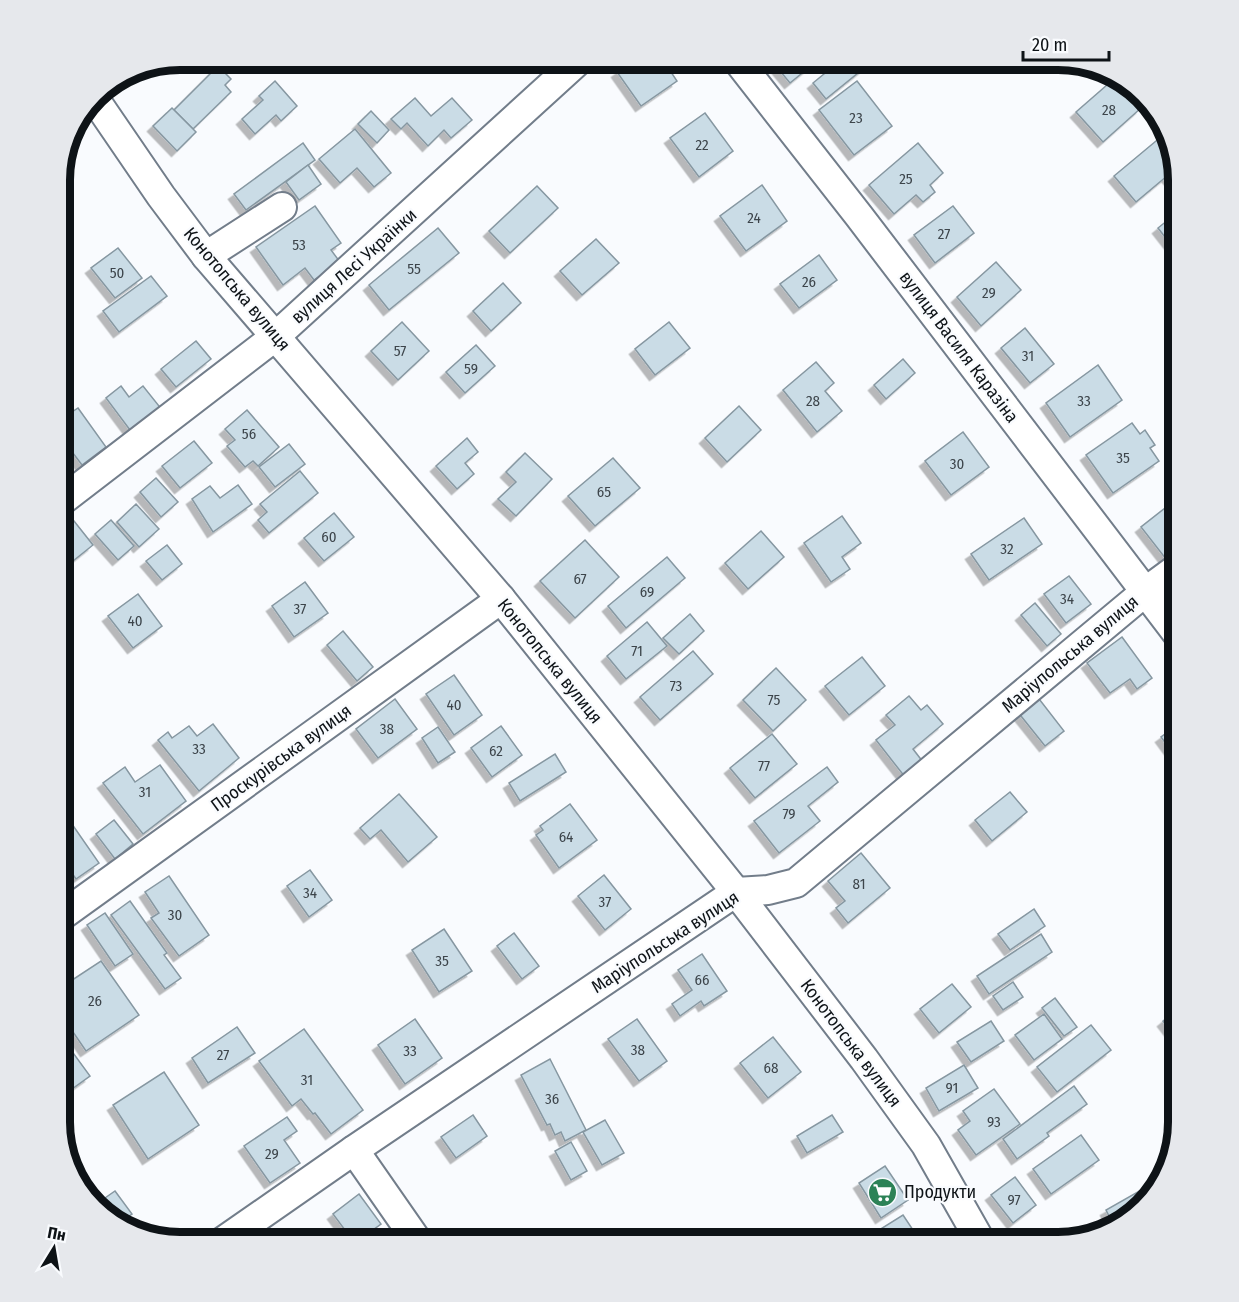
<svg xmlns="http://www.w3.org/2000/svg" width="1239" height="1302" viewBox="0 0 1239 1302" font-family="'Fira Sans Condensed',sans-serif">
  <defs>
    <filter id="shadow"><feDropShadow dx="-5.5" dy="5.5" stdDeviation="0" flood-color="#0004"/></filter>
  </defs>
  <rect width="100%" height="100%" fill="#f9fbfe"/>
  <g fill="#cadce6" stroke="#8697a1" stroke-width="1.5" filter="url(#shadow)">
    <path d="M634,60h29l14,21 -36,25 -24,-34z"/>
    <path d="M771,60h47l-28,23z"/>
    <path d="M841,60h25l3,4 -43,35 -13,-16z"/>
    <path d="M218,66l13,13 -6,6 6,7 -38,37 -19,-19z"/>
    <path d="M1115,78l26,30 -38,34 -27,-30z"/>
    <path d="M275,81l22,25 -16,15 -5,-6 -21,19 -13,-15 21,-19 -4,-4z"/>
    <path d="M857,81l35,45 -38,29 -35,-45z"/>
    <path d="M415,98l16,18 21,-18 20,22 -21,18 -7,-8 -16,16 -21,-23 -6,6 -10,-10z"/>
    <path d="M172,108l24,24 -19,19 -24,-25z"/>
    <path d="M371,111l18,19 -12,13 -19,-19z"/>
    <path d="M705,113l28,38 -34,26 -29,-39z"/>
    <path d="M355,129l36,44 -17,14 -17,-19 -17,15 -21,-24z"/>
    <path d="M1168,131l11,49v10l-12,-14 -31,26 -22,-26z"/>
    <path d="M303,143l12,17 -69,50 -12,-16z"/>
    <path d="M918,143l25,30 -13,12 5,7 -12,10 -7,-7 -22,19 -25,-29z"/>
    <path d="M308,165l13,19 -22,16 -13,-18z"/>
    <path d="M762,185l25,36 -41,30 -26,-35z"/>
    <path d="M537,186l21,22 -48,45 -21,-22z"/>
    <path d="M315,206l26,37 -10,7 9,12 -26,18 -9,-12 -22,17 -27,-38z"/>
    <path d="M953,206l21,27 -39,30 -21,-28z"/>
    <path d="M1179,211v44l-21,-27z"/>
    <path d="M438,228l21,25 -70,57 -20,-25z"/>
    <path d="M596,239l23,24 -37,32 -22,-24z"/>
    <path d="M118,248l24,30 -27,20 -24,-30z"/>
    <path d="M819,255l18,25 -38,28 -19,-24z"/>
    <path d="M996,262l25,28 -40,36 -24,-29z"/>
    <path d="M151,276l16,20 -48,36 -16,-21z"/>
    <path d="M503,283l18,20 -30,28 -18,-20z"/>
    <path d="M402,322l27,29 -31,29 -27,-29z"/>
    <path d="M669,322l21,26 -35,27 -20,-26z"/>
    <path d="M1025,328l29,36 -24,19 -29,-35z"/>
    <path d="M196,341l15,18 -35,28 -15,-18z"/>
    <path d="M476,345l19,21 -30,27 -19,-21z"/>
    <path d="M903,359l12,14 -29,26 -12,-14z"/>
    <path d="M816,362l18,21 -9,8 17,20 -25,21 -34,-42z"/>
    <path d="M1098,365l24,35 -52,37 -24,-34z"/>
    <path d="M121,386l8,11 14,-11 20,25 -30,23 -27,-36z"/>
    <path d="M739,406l22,24 -34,32 -22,-24z"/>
    <path d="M78,408l28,39 -24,18 -22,-29v-16z"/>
    <path d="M247,410l32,37 -21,19 -5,-5 -8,6 -18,-21 8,-6 -10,-11z"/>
    <path d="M1132,423l8,11 5,-4 10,15 -5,3 9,13 -46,32 -27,-38z"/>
    <path d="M963,432l26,35 -38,28 -26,-34z"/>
    <path d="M467,438l11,14 -13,11 9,11 -17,15 -21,-23z"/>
    <path d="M194,441l18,22 -32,25 -18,-22z"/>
    <path d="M289,444l16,20 -30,23 -16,-20z"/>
    <path d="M525,453l27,26 -36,37 -18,-17 18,-17 -10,-10z"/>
    <path d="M613,458l27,30 -45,38 -27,-30z"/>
    <path d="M300,471l18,22 -49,40 -11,-13 9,-8 -7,-8z"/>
    <path d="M156,478l22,24 -17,15 -21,-25z"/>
    <path d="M238,485l14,19 -39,28 -21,-33 18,-13 10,12z"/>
    <path d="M1179,497v52l-13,10 -25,-32z"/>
    <path d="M136,504l23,25 -20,18 -22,-25z"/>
    <path d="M334,513l20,24 -30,24 -20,-23z"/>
    <path d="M842,516l19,27 -19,14 8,12 -19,13 -27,-39z"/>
    <path d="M1024,518l18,26 -53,36 -18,-26z"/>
    <path d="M111,520l23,26 -16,14 -23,-26z"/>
    <path d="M74,521l19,24 -20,16 -13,-16v-12z"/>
    <path d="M761,531l23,26 -36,32 -23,-26z"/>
    <path d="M585,540l34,37 -44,41 -35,-37z"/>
    <path d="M167,545l15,19 -20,16 -16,-19z"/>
    <path d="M667,557l18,21 -59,50 -18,-22z"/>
    <path d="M1069,576l22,28 -25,19 -22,-29z"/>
    <path d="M305,582l23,31 -34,24 -22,-31z"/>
    <path d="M138,594l24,32 -29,22 -25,-32z"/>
    <path d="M1035,603l26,31 -14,12 -26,-31z"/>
    <path d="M690,614l14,17 -25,23 -16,-16z"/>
    <path d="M647,622l20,24 -41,33 -19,-23z"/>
    <path d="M343,631l30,36 -16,14 -30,-36z"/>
    <path d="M1122,637l30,41 -15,11 -7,-10 -20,14 -23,-30z"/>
    <path d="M693,651l20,23 -53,46 -20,-23z"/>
    <path d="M862,657l23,29 -36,29 -24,-29z"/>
    <path d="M776,668l30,32 -33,31 -30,-31z"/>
    <path d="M454,675l28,40 -28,20 -28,-41z"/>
    <path d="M1036,695l28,36 -19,15 -28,-35z"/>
    <path d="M909,696l12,14 6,-5 16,19 -30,25 10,13 -18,15 -29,-37 19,-15 -9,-10z"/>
    <path d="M395,699l22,30 -39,29 -22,-29z"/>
    <path d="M213,724l26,34 -40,33 -41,-51 10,-8 4,6 17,-12 8,10z"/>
    <path d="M1179,724v35l-1,1 -17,-23z"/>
    <path d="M501,726l21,29 -30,22 -21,-29z"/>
    <path d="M438,727l17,25 -17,11 -16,-25z"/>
    <path d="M772,734l25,30 -42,34 -25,-30z"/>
    <path d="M555,754l11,18 -46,29 -11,-18z"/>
    <path d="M160,765l26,36 -43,33 -40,-51 22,-16 10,15z"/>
    <path d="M827,767l11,15 -30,24 12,15 -41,32 -25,-32z"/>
    <path d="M1010,792l17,20 -35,29 -17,-21z"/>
    <path d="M399,794l38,43 -29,25 -27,-32 -11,9 -10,-11z"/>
    <path d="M570,804l27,36 -38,28 -23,-33 7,-5 -3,-4z"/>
    <path d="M65,814l34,49 -23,16 -16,-23v-39z"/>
    <path d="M114,820l19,24 -18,15 -19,-25z"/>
    <path d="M861,853l29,35 -42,35 -12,-15 9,-7 -17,-20z"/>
    <path d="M310,870l22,30 -23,17 -22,-31z"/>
    <path d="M604,875l27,34 -26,21 -27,-34z"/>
    <path d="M169,876l40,59 -30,21 -28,-38 8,-5 -14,-21z"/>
    <path d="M130,901l37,52 -3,2 17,23 -16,11 -54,-74z"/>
    <path d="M1034,909l11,17 -35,24 -12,-16z"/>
    <path d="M105,913l28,41 -18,12 -28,-41z"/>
    <path d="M444,929l28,42 -33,21 -27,-42z"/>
    <path d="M514,933l25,33 -17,13 -25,-33z"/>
    <path d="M1041,934l11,18 -63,42 -12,-18z"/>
    <path d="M702,954l25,37 -23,15 -3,-5 -21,15 -8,-12 20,-14 -14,-20z"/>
    <path d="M101,961l38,54 -53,36 -26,-38v-25z"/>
    <path d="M1013,982l10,15 -20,13 -10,-14z"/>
    <path d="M952,984l19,23 -32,26 -19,-24z"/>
    <path d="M1055,998l22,29 -13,9 -22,-28z"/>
    <path d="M1179,1008v34l-16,-21z"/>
    <path d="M1044,1014l18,25 -28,21 -19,-25z"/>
    <path d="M415,1019l27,39 -37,26 -27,-39z"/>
    <path d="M637,1019l30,42 -28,20 -31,-42z"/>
    <path d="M991,1021l13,20 -33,21 -14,-20z"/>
    <path d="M1091,1025l20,25 -54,42 -20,-25z"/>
    <path d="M237,1027l18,26 -47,30 -16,-25z"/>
    <path d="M304,1029l59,81 -32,24 -16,-21 -2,1 -12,-15 -9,7 -33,-45z"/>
    <path d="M60,1035l30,41 -25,18 -5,-7z"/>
    <path d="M773,1037l28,35 -33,26 -28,-35z"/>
    <path d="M550,1059l36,71 -21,11 -4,-9 -6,3 -5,-11 -3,1 -26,-50z"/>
    <path d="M964,1065l14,23 -39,23 -13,-23z"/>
    <path d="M164,1072l35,53 -51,34 -35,-54z"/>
    <path d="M1074,1086l13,18 -40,29 2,3 -32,23 -14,-20z"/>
    <path d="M994,1089l26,35 -44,31 -18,-25 12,-9 -7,-10z"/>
    <path d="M473,1115l14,21 -31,22 -15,-21z"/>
    <path d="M832,1115l11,17 -36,21 -10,-17z"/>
    <path d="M287,1117l10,14 -13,9 16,23 -30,20 -26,-37z"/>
    <path d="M605,1120l19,33 -22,12 -19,-33z"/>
    <path d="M1081,1135l18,25 -48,34 -18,-25z"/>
    <path d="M571,1142l16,29 -16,9 -16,-29z"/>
    <path d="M885,1166l23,34 -27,18 -22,-35z"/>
    <path d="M1015,1177l21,28 -23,18 -22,-28z"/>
    <path d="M1157,1181l2,4 -21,27 -24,14 -8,-16z"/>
    <path d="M115,1191l17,23 -13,9 -24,-18z"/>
    <path d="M359,1194l22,30 -8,6 7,12h-35l6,-4 -18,-24z"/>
    <path d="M903,1215l18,27h-57l-1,-2z"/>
    <path d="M549,1236v6h-35v-3z"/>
  </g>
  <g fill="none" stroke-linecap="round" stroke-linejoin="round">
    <defs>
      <g id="minor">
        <path d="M737,60l122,156 320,420"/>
        <path d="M94,98l67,98 45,60 295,343 235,293 128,167 62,86 55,97"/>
        <path d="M206,256l76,-49"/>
        <path d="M60,502l216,-166 303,-276"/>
        <path d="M60,917l441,-318"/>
        <path d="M354,1150l64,92"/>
        <path d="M222,1242l132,-92 382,-258 32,-2 28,-7 349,-291 34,-25"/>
      </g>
    </defs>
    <use href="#minor" stroke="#727d8a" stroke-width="32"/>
    <use href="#minor" stroke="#fff" stroke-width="28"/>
  </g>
  <defs>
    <symbol id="supermarket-disc" viewBox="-11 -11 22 22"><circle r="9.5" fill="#2c8256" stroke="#f9fbfe"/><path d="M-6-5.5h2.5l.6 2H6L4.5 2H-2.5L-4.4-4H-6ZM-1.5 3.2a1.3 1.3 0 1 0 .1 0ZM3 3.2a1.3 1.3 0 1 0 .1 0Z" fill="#fff"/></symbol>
  </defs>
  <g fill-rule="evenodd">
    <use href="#supermarket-disc" x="866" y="1176" width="33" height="33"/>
  </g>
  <g text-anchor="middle" stroke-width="4.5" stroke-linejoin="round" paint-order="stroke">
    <g font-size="15" fill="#3d454b">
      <text x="1109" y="115">28</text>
      <text x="856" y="123">23</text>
      <text x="702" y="150">22</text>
      <text x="906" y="184">25</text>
      <text x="754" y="223">24</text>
      <text x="944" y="239">27</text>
      <text x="299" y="250">53</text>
      <text x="414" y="274">55</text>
      <text x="117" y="278">50</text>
      <text x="809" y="287">26</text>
      <text x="989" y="298">29</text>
      <text x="400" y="356">57</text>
      <text x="1028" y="361">31</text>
      <text x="471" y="374">59</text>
      <text x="813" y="406">28</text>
      <text x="1084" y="406">33</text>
      <text x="249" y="439">56</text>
      <text x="1123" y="463">35</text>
      <text x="957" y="469">30</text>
      <text x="604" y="497">65</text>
      <text x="329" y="542">60</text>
      <text x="1007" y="554">32</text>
      <text x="580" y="584">67</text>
      <text x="647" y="597">69</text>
      <text x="1067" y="604">34</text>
      <text x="300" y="614">37</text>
      <text x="135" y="626">40</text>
      <text x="637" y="656">71</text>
      <text x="676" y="691">73</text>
      <text x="774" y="705">75</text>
      <text x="454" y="710">40</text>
      <text x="387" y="734">38</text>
      <text x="199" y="754">33</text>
      <text x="496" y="756">62</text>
      <text x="764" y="771">77</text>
      <text x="145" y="797">31</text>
      <text x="789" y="819">79</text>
      <text x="566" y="842">64</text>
      <text x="859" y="889">81</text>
      <text x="310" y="898">34</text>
      <text x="605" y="907">37</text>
      <text x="175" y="920">30</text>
      <text x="442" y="966">35</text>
      <text x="702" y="985">66</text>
      <text x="95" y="1006">26</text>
      <text x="638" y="1055">38</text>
      <text x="410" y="1056">33</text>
      <text x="223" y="1060">27</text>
      <text x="771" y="1073">68</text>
      <text x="307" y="1085">31</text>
      <text x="952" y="1093">91</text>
      <text x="552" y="1104">36</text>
      <text x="994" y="1127">93</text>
      <text x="272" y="1159">29</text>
      <text x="1014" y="1205">97</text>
    </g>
    <g font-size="18" fill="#0e1317" stroke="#f9fbfe">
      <text transform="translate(354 266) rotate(-42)" y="6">вулиця Лесі Українки</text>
      <text transform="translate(237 289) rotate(50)" y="6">Конотопська вулиця</text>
      <text transform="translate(959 347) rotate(53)" y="6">вулиця Василя Каразіна</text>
      <text transform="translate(1070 654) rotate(-40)" y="6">Маріупольська вулиця</text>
      <text transform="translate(550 661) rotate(51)" y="6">Конотопська вулиця</text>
      <text transform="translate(281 758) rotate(-36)" y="6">Проскурівська вулиця</text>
      <text transform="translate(665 942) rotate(-33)" y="6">Маріупольська вулиця</text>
      <text transform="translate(851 1043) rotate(53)" y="6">Конотопська вулиця</text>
    </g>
    <g font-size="18" fill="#0e1317" stroke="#f9fbfe" text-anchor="start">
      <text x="904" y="1198">Продукти</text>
    </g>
  </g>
  <path d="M0 0H1239V1302H0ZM180 70H1058A110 110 0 0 1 1168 180V1122A110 110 0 0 1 1058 1232H180A110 110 0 0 1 70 1122V180A110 110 0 0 1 180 70Z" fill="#e6e8ec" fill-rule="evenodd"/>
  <path fill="none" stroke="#0e1317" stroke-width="8" d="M180 70H1058A110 110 0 0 1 1168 180V1122A110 110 0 0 1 1058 1232H180A110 110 0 0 1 70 1122V180A110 110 0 0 1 180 70Z"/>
  <g transform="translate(54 1248) rotate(11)" stroke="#f9fbfe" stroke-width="4.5" paint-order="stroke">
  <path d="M0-4.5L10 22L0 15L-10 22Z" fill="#0e1317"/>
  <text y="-9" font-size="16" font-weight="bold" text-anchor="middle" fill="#0e1317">Пн</text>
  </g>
  <path d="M1023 51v9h86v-9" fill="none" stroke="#0e1317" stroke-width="3"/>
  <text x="1032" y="51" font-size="18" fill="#0e1317" stroke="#f9fbfe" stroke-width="4.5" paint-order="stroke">20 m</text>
</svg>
